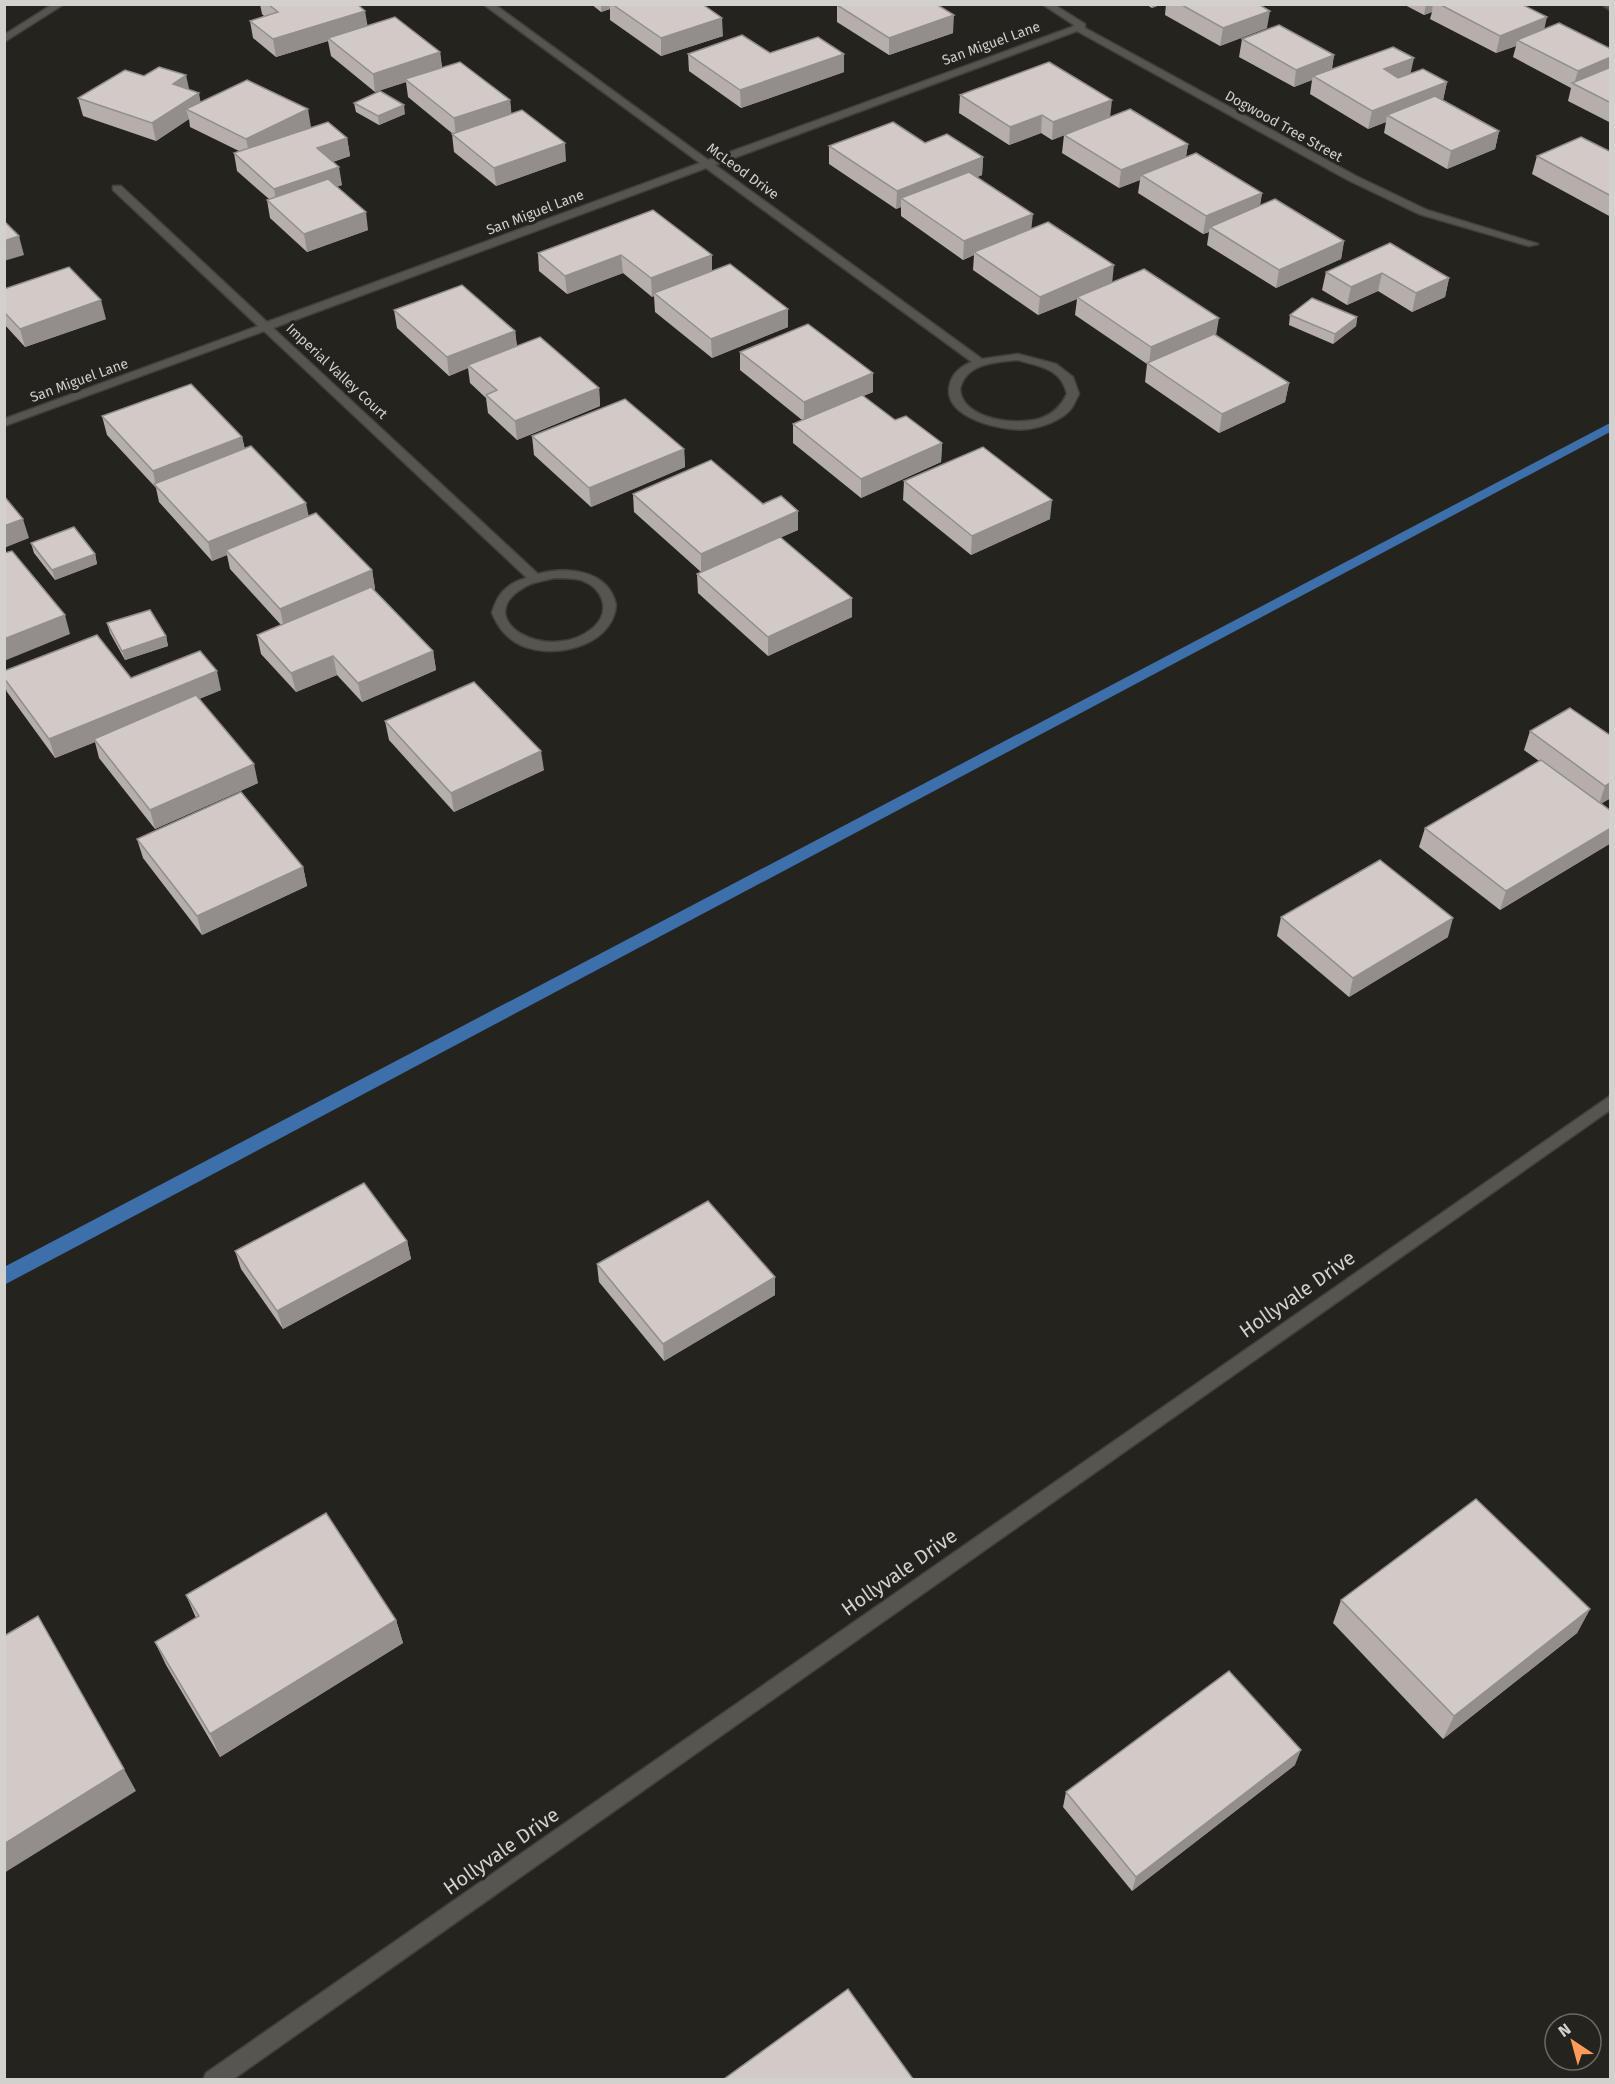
<svg xmlns="http://www.w3.org/2000/svg" width="1615" height="2084" viewBox="0 0 1615 2084" font-family="'Fira Sans',sans-serif">
  <rect width="100%" height="100%" fill="#25231e"/>
  <g fill="none" stroke-linecap="round" stroke-linejoin="round">
    <path fill="#3d6fab" fill-rule="evenodd" d="M1610,423v9l-1606,853v-18z"/>
    <defs>
      <g id="minor">
        <path d="M53,4h11l-60,38v-7z"/>
        <path d="M483,4h11l214,156 364,-133 2,-2 -32,-21h11l32,20v4l271,148 71,34 111,34 -9,2 -110,-32 -71,-34 -271,-149 -362,134 267,194 36,-5 38,10 17,13 6,17c-3,5 -5,12 -9,16 -10,11 -28,17 -42,19 -24,3 -88,-11 -78,-45 3,-12 12,-18 22,-22l-266,-194 -433,160 265,246c29,-8 71,-4 78,31 -3,43 -69,57 -101,37 -12,-8 -17,-16 -23,-29 5,-19 15,-30 35,-35l-263,-247 -260,95v-7l254,-93 -145,-136v-4h8l146,136 433,-159zM1018,360c23,7 43,8 49,34 -5,10 -11,18 -23,23 -23,10 -82,4 -84,-28 6,-26 35,-27 58,-29zM554,578c9,0 18,0 27,2 21,7 31,30 13,47 -44,39 -125,-7 -71,-39 8,-6 21,-7 31,-10z"/>
        <path d="M1601,4h9v6z"/>
        <path d="M1610,1096v14l-1378,970h-29l3,-7z"/>
      </g>
    </defs>
    <use href="#minor" stroke="#41403b" stroke-width="3"/>
    <use href="#minor" fill="#575550" fill-rule="evenodd"/>
  </g>
  <g fill="#b5aeab">
    <path d="M260,4h97l10,22 73,26 2,15 68,33 1,14 55,47 -70,25 -42,-34 -2,-18h1l-45,-37 -2,-15 -31,10 -44,-36 -3,-15 -52,16 -23,-19 -3,-17 14,-5 -2,-2z"/>
    <path d="M591,4h111l21,32 -62,20 -51,-36v-11l-9,3z"/>
    <path d="M1145,4h17l-10,4z"/>
    <path d="M1166,4h92l9,24 -47,18 -55,-31z"/>
    <path d="M1403,4h118l23,25 67,20v74l-43,-22 3,-13 -58,-31 3,-11 -20,7 -66,-34 2,-7 -8,3z"/>
    <path d="M837,5l116,28 -64,22 -52,-33z"/>
    <path d="M1242,39l92,16 -2,14 79,4 36,9 -4,18 56,31 -4,18 -48,20 -63,-36 2,-11 -18,7 -58,-35 2,-14 -18,7 -55,-30z"/>
    <path d="M770,53l74,19 -103,36 -52,-37 -1,-17z"/>
    <path d="M189,89l12,13 110,25 -6,2 42,9 3,18 -17,6 9,23 -6,2 32,43 -61,22 -37,-34 -3,-18 2,-1 -32,-28 -3,-18 5,-2 -49,-24 -1,-8 -33,22 -73,-25 -5,-18z"/>
    <path d="M960,95l150,22 78,27 -2,13 76,36 -2,12 84,36 -3,18 -65,29 -69,-43 2,-13 -6,2 -65,-41 2,-13 -21,8 -57,-35 2,-18 -12,5 -11,-7 -32,12 -50,-32z"/>
    <path d="M354,103l51,11 -26,11 -23,-13z"/>
    <path d="M925,143l58,14 -1,18 -5,2 54,52 81,53 104,53 73,48 -4,19 -66,31 -74,-51 2,-18 -72,-49 2,-16 -39,16 -65,-45 1,-15 -11,5 -62,-44v-9l-5,2 -67,-45v-18z"/>
    <path d="M1611,152v65l-79,-43 5,-18z"/>
    <path d="M653,210l59,61 76,38v18l-76,31 -57,-46 -1,-16 -2,1 -29,-24 -56,21 -28,-23 -1,-18z"/>
    <path d="M1390,243l59,35 -4,19 -33,15 -34,-21 -31,14 -25,-15 4,-18z"/>
    <path d="M4,289l102,30 -81,28 -21,-23z"/>
    <path d="M394,310l121,21 2,15 82,42 1,18 -83,34 -29,-27 -2,-15 -16,-15 -2,-15 -19,8 -52,-48z"/>
    <path d="M1290,315l67,2 -1,9 -23,18 -44,-19z"/>
    <path d="M740,352l133,40 -10,4 32,24 47,23 -1,19 -80,36 -68,-55v-19l9,-4 -62,-50z"/>
    <path d="M102,416l140,21 3,12 64,67 63,54 3,19 -1,1 59,61 3,19 -74,32 -25,-27 -41,17 -35,-38 -4,-19 24,-10 -51,-56 -3,-14 -15,6 -53,-59 -3,-14 -49,-53z"/>
    <path d="M532,436l152,13 1,18 -94,40 -57,-52z"/>
    <path d="M904,481l146,38 -79,36 -68,-55z"/>
    <path d="M633,494l130,10 35,7v19l-17,7 71,80 -84,39 -70,-63 -1,-19 4,-2 -67,-60z"/>
    <path d="M31,543l64,11 2,10 -42,16 -21,-27z"/>
    <path d="M107,623l59,13 2,10 -43,14 -15,-27z"/>
    <path d="M4,671l127,7 90,12 -22,9 59,84 -103,46 -56,-71 -4,-16 -40,16 -48,-66 -3,-8z"/>
    <path d="M385,721l159,49 -90,42 -65,-72z"/>
    <path d="M1530,731l81,5v62l-10,5 10,8v32l-111,67 -81,-63 6,-19 114,-67 -15,-11z"/>
    <path d="M137,839l166,28 4,19 -105,49 -59,-77z"/>
    <path d="M1281,917l167,20 -99,60 -72,-61z"/>
    <path d="M407,1241l4,18 -128,70 -42,-60 -6,-18z"/>
    <path d="M597,1264l178,31 -111,66 -65,-79z"/>
    <path d="M186,1595l210,25 7,23 -183,114 -54,-92 -11,-23 41,-24z"/>
    <path d="M1341,1600l249,9 -13,24 -134,106 -110,-116z"/>
    <path d="M1295,1765l-163,126 -69,-84 3,-15z"/>
  </g>
  <g fill="#938d8b">
    <path d="M601,4h8l1,5 -9,3z"/>
    <path d="M1152,4h10l-10,4z"/>
    <path d="M1426,4h7l-1,8 -8,3z"/>
    <path d="M365,11l3,17 -40,10v3l-52,16 -3,-18z"/>
    <path d="M1270,11l-3,17 -47,18 3,-18z"/>
    <path d="M954,15l-1,18 -64,22v-17z"/>
    <path d="M1547,17l-4,18 -26,5 -1,6 -20,7 4,-17z"/>
    <path d="M722,18l1,18 -62,20v-18z"/>
    <path d="M440,52l2,18 -37,9 1,3 -31,10 -2,-18z"/>
    <path d="M844,54v18l-103,36 -1,-18z"/>
    <path d="M1334,55l-3,17 -18,4 -1,4 -18,7 2,-17z"/>
    <path d="M1611,57v16l-37,11 4,-13z"/>
    <path d="M1414,58l-4,18 -30,11 4,-18z"/>
    <path d="M186,75l4,18 -17,-9z"/>
    <path d="M1447,82l-4,18 -56,15 -1,7 -18,7 4,-18z"/>
    <path d="M199,93l3,17 -16,-1 3,10 -33,22 -4,-18z"/>
    <path d="M510,100l2,18 -56,18 -2,-18z"/>
    <path d="M1112,100l-2,18 -58,22 1,-18z"/>
    <path d="M404,105l1,9 -26,11 -1,-9z"/>
    <path d="M308,109l3,18 -61,30 -4,-18z"/>
    <path d="M1042,115l-1,18 -32,12 1,-18z"/>
    <path d="M1499,131l-4,18 -48,20 4,-18z"/>
    <path d="M347,138l3,18 -30,10 -3,-18z"/>
    <path d="M565,143l1,18 -70,25 -2,-18z"/>
    <path d="M1188,144l-3,18 -44,13 -1,5 -21,8 2,-18z"/>
    <path d="M983,157l-1,18 -72,29 -9,-6v9l-5,2 1,-18z"/>
    <path d="M339,167l3,18 -65,22 -3,-18z"/>
    <path d="M1262,193l-3,18 -49,16 -1,5 -6,2 3,-18z"/>
    <path d="M366,212l2,18 -61,22 -3,-18z"/>
    <path d="M1033,214l-2,18 -57,20v3l-11,5 1,-19z"/>
    <path d="M19,236l5,19 -20,6v-20z"/>
    <path d="M1344,241l-3,18 -65,29 3,-18z"/>
    <path d="M621,255l2,18 -56,21 -2,-18z"/>
    <path d="M712,255v18l-58,20v3l-2,1 -1,-19z"/>
    <path d="M1114,265l-2,19 -35,13v2l-39,16 2,-18z"/>
    <path d="M1382,273l-4,18 -31,14 4,-18z"/>
    <path d="M1449,278l-4,19 -33,15 4,-19z"/>
    <path d="M101,300l5,19 -81,28 -5,-18z"/>
    <path d="M788,309v18l-76,31 -1,-19z"/>
    <path d="M1357,317l-1,9 -23,18 2,-10z"/>
    <path d="M1219,318l-3,18 -67,28 2,-17z"/>
    <path d="M515,331l2,18 -49,16v3l-19,8 -2,-19z"/>
    <path d="M873,373v19l-69,29v-19z"/>
    <path d="M1289,383l-4,19 -66,31 3,-19z"/>
    <path d="M599,388l1,18 -83,34 -2,-19z"/>
    <path d="M242,437l4,19 -90,30 -3,-15z"/>
    <path d="M942,443l-1,19 -80,36v-19z"/>
    <path d="M684,449l1,18 -94,40 -2,-19z"/>
    <path d="M1052,500l-2,19 -79,36 1,-19z"/>
    <path d="M306,503l4,19 -84,28 1,5 -15,6 -4,-19z"/>
    <path d="M798,511v19l-97,43v-19z"/>
    <path d="M23,519l6,19 -25,10v-22z"/>
    <path d="M95,554l2,10 -42,16 -3,-10z"/>
    <path d="M372,570l3,19 -91,39 -4,-19z"/>
    <path d="M852,598v19l-84,39v-19z"/>
    <path d="M65,615l5,19 -66,27v-22z"/>
    <path d="M166,636l2,10 -43,14 -3,-9z"/>
    <path d="M433,651l3,19 -74,32 -4,-19z"/>
    <path d="M333,656l4,19 -41,17 -5,-19z"/>
    <path d="M217,671l4,19 -125,51 -2,-2 1,3 -40,16 -6,-19z"/>
    <path d="M541,751l3,19 -90,42 -3,-19z"/>
    <path d="M254,764l4,19 -103,46 -5,-19z"/>
    <path d="M1611,782v16l-12,7 6,-19z"/>
    <path d="M1611,828v15l-111,67 6,-19z"/>
    <path d="M303,867l4,19 -105,49 -5,-19z"/>
    <path d="M1453,918l-5,19 -99,60 4,-19z"/>
    <path d="M407,1241l4,18 -128,70 -6,-18z"/>
    <path d="M775,1277v18l-111,66 -1,-17z"/>
    <path d="M1590,1609l-13,24 -134,106 11,-23z"/>
    <path d="M396,1620l7,23 -183,114 -10,-23z"/>
    <path d="M1301,1750l-6,15 -163,126 4,-14z"/>
    <path d="M124,1769l12,22 -132,82v-29z"/>
  </g>
  <g fill="#d2cac7" stroke="#938d8b" stroke-width="1.5">
    <path d="M268,4h89l8,7 -92,28 -23,-18 28,-9z"/>
    <path d="M612,4h90l20,14 -61,20z"/>
    <path d="M839,4h97l18,11 -65,23 -52,-33z"/>
    <path d="M1180,4h78l12,7 -47,17z"/>
    <path d="M1439,4h82l26,13 -47,19z"/>
    <path d="M395,17l45,35 -67,22 -45,-36z"/>
    <path d="M1559,23l52,26v8l-33,14 -61,-31z"/>
    <path d="M1279,25l55,30 -38,15 -54,-31z"/>
    <path d="M742,35l28,18 48,-16 26,17 -104,36 -52,-36z"/>
    <path d="M1393,47l21,11 -30,11 14,9 25,-9 24,13 -75,29 -59,-35z"/>
    <path d="M460,62l50,38 -56,18 -49,-39z"/>
    <path d="M1049,62l63,38 -59,22 -11,-7 -32,12 -50,-32z"/>
    <path d="M159,67l27,8 -13,9 26,9 -47,30 -74,-25 47,-28 19,6z"/>
    <path d="M1611,67v36l-39,-20z"/>
    <path d="M247,80l61,29 -62,30 -60,-30z"/>
    <path d="M380,91l24,14 -26,11 -24,-13z"/>
    <path d="M1435,96l64,35 -48,20 -64,-36z"/>
    <path d="M1130,109l58,35 -67,26 -57,-35z"/>
    <path d="M522,110l43,33 -71,25 -42,-34z"/>
    <path d="M328,122l19,16 -30,10 22,19 -65,22 -40,-36z"/>
    <path d="M893,122l32,21 22,-9 36,23 -86,34 -68,-45z"/>
    <path d="M1581,137l30,15v44l-74,-40z"/>
    <path d="M1196,153l66,40 -56,23 -65,-41z"/>
    <path d="M969,172l64,42 -69,27 -63,-43z"/>
    <path d="M328,179l38,33 -62,22 -37,-34z"/>
    <path d="M1275,199l69,42 -65,29 -69,-43z"/>
    <path d="M653,210l59,45 -61,23 -30,-23 -56,21 -27,-23z"/>
    <path d="M4,221l15,15 -15,5z"/>
    <path d="M1048,222l66,43 -74,32 -66,-45z"/>
    <path d="M1390,243l59,35 -33,15 -34,-20 -31,14 -25,-15z"/>
    <path d="M730,264l58,45 -77,30 -57,-46z"/>
    <path d="M69,267l32,33 -81,29 -16,-17v-23z"/>
    <path d="M1144,269l75,49 -68,29 -74,-50z"/>
    <path d="M462,285l53,46 -68,26 -53,-47z"/>
    <path d="M1312,298l45,19 -22,17 -45,-19z"/>
    <path d="M808,324l65,49 -69,29 -64,-50z"/>
    <path d="M1214,334l75,49 -67,31 -75,-51z"/>
    <path d="M540,337l59,51 -84,33 -29,-26 11,-5 -29,-25z"/>
    <path d="M191,384l51,53 -89,34 -51,-55z"/>
    <path d="M862,395l33,25 11,-4 36,27 -81,36 -68,-55z"/>
    <path d="M625,399l59,50 -95,39 -57,-52z"/>
    <path d="M251,446l55,57 -98,39 -54,-58z"/>
    <path d="M983,447l69,53 -80,36 -68,-55z"/>
    <path d="M711,460l52,44 18,-8 17,15 -97,43 -68,-60z"/>
    <path d="M4,496l19,23 -19,7z"/>
    <path d="M316,513l56,57 -92,39 -54,-59z"/>
    <path d="M74,527l21,27 -43,16 -21,-27z"/>
    <path d="M780,537l72,61 -84,39 -71,-63z"/>
    <path d="M12,551l53,64 -61,24v-86z"/>
    <path d="M371,587l62,64 -75,32 -25,-27 -42,17 -34,-38z"/>
    <path d="M150,610l16,26 -44,15 -15,-28z"/>
    <path d="M97,635l34,43 69,-27 17,20 -168,68 -45,-61v-7z"/>
    <path d="M474,682l67,69 -90,42 -66,-72z"/>
    <path d="M196,695l58,69 -104,46 -56,-71z"/>
    <path d="M1570,708l41,28v46l-6,4 -75,-55z"/>
    <path d="M1541,760l70,51v17l-105,63 -81,-63z"/>
    <path d="M241,792l62,75 -106,49 -60,-77z"/>
    <path d="M1380,860l73,58 -100,60 -72,-61z"/>
    <path d="M364,1183l43,58 -130,70 -42,-60z"/>
    <path d="M708,1201l67,76 -112,67 -66,-80z"/>
    <path d="M1476,1499l114,110 -136,107 -113,-116z"/>
    <path d="M326,1513l70,107 -186,114 -55,-92 44,-26 -13,-21z"/>
    <path d="M38,1616l86,153 -120,75v-208z"/>
    <path d="M1229,1671l72,79 -165,127 -70,-85z"/>
    <path d="M848,1989l65,90h-189z"/>
  </g>
  <g text-anchor="middle" stroke-width="6" stroke-linejoin="round" paint-order="stroke">
    <g font-size="14" fill="#d2d1ce" stroke="#25231e">
      <text transform="translate(991 43) rotate(-20)" y="5">San Miguel Lane</text>
      <text transform="translate(1284 126) rotate(29)" y="5">Dogwood Tree Street</text>
      <text transform="translate(743 171) rotate(36)" y="5">McLeod Drive</text>
      <text transform="translate(535 212) rotate(-21)" y="5">San Miguel Lane</text>
      <text transform="translate(337 371) rotate(43)" y="5">Imperial Valley Court</text>
      <text transform="translate(79 380) rotate(-20)" y="5">San Miguel Lane</text>
    </g>
    <g font-size="20" fill="#d2d1ce" stroke="#25231e">
      <text transform="translate(1297 1294) rotate(-35)" y="7">Hollyvale Drive</text>
      <text transform="translate(899 1572) rotate(-35)" y="7">Hollyvale Drive</text>
      <text transform="translate(501 1851) rotate(-35)" y="7">Hollyvale Drive</text>
    </g>
  </g>
  <rect width="1615" height="2084" fill="none" stroke="#d2d1ce" stroke-width="12"/>
  <g transform="translate(1573 2042) rotate(324)"><circle r="28" fill="#25231e" stroke="#6a6964" stroke-width="1.5"/>
  <path d="M0-4.5L10 22L0 15L-10 22Z" fill="#ff9b5a"/>
  <text y="-9" font-size="16" font-weight="bold" text-anchor="middle" fill="#d2d1ce">N</text>
  </g>
</svg>
